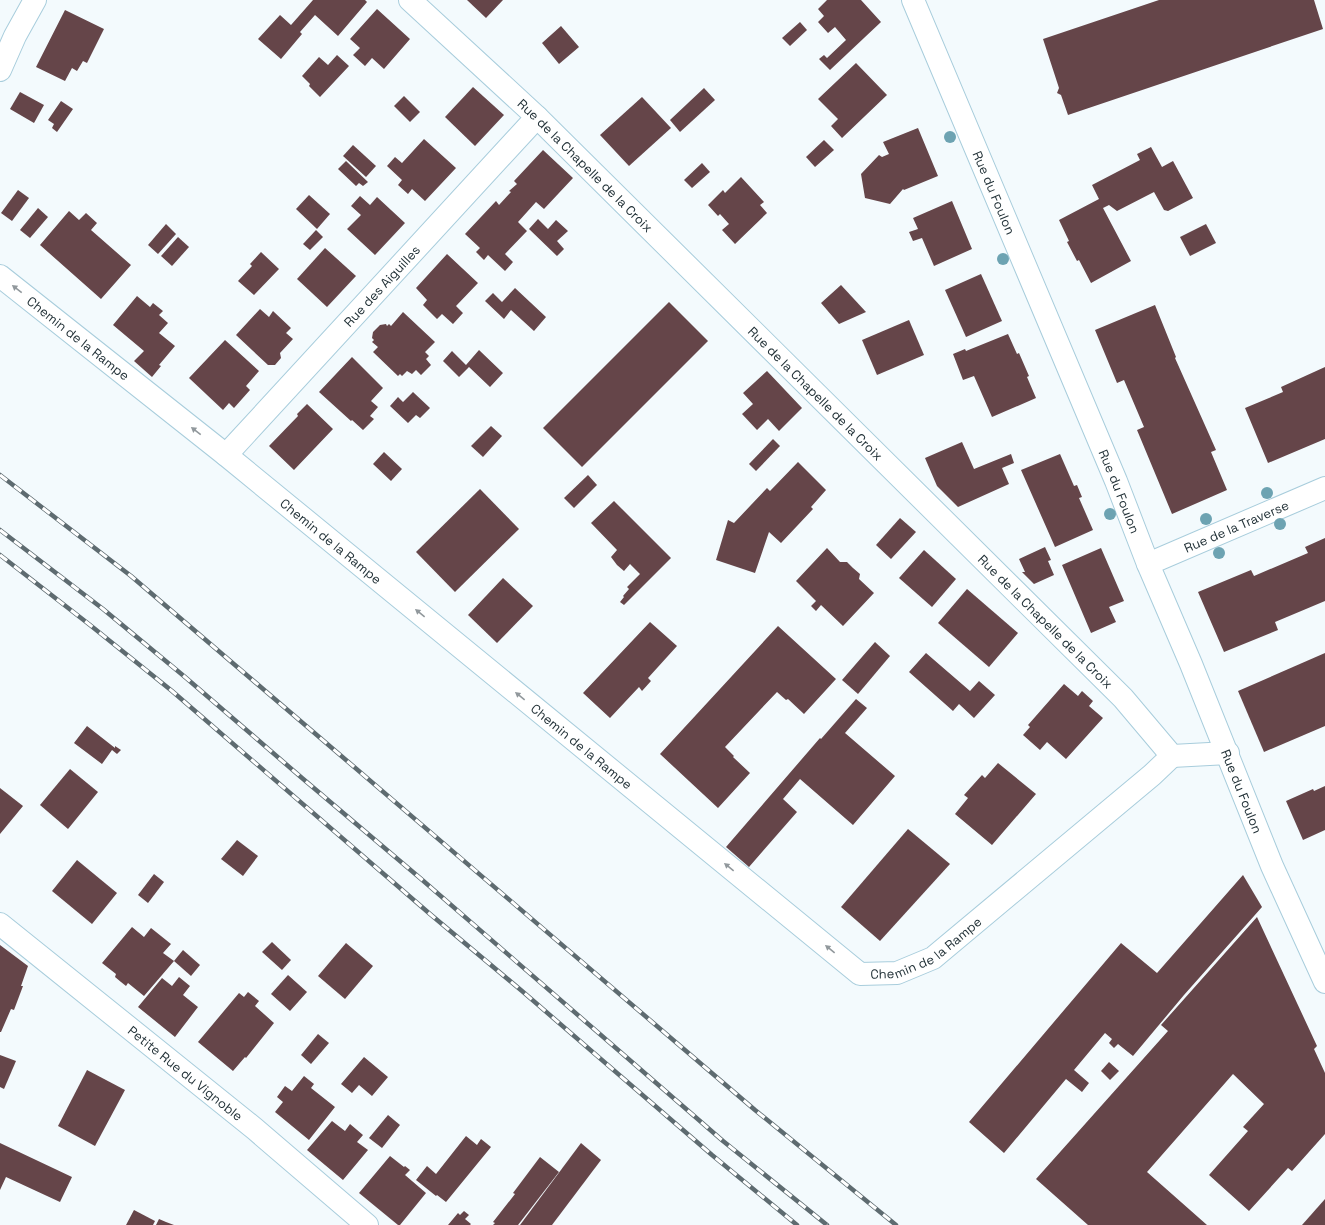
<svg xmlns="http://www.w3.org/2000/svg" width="1325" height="1225" viewBox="0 0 1325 1225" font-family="'Space Grotesk',sans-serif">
  <rect width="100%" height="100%" fill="#f3fafd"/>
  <g fill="#654549">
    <path d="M313,0h52l2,2 -29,34 -23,-21 -15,17 2,2 -21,25 -23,-20 22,-24 11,10z"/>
    <path d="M467,0h36l-17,18z"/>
    <path d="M827,0h34l20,22 -51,48 -11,-11 5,-4 3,3 19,-18 -11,-13 -7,6 -10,-11 6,-6 -6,-7z"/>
    <path d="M1159,0h155l9,29 -255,86 -7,-20 -4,-2 2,-5 -16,-49z"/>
    <path d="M377,9l33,30 -26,30 -12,-11 -7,8 -12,-11 7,-7 -10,-9z"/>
    <path d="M65,10l39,19 -17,34 -4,-2 -6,10 -5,-3 -7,13 -29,-14z"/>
    <path d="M800,22l7,8 -17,16 -8,-8z"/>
    <path d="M561,26l18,21 -20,17 -17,-21z"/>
    <path d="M337,55l12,11 -29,31 -11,-11 1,-2 -8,-8 17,-19 9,8z"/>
    <path d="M856,63l31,32 -45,43 -11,-12 7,-7 -20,-20z"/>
    <path d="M473,87l31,28 -29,31 -30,-29z"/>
    <path d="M704,88l11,12 -35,32 -10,-12z"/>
    <path d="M20,92l24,13 -10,18 -24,-14z"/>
    <path d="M404,96l16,16 -10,10 -16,-16z"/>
    <path d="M642,97l29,31 -42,38 -29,-31z"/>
    <path d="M61,101l12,8 -16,23 -5,-4 2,-4 -6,-4z"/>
    <path d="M918,128l20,48 -34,14 -1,-1 -13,15 -25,-6 -4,-24 18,-19 3,2 7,-3 -6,-12z"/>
    <path d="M424,139l32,29 -31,33 -13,-12 -4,5 -10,-9 4,-5 -15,-14 8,-9 7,6z"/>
    <path d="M824,140l10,10 -19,17 -9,-10z"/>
    <path d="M353,145l23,21 -10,11 -23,-21z"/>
    <path d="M1151,147l11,20 11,-6 20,37 -25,13 -4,-1 -10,-18 -37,19 -8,-6 -6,3 28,53 -40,22 -12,-23 -2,1 -10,-19 2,-1 -10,-21 40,-21 -7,-14 48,-25 -3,-6z"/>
    <path d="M543,150l30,28 -29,31 -8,-7 -18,20 9,9 -22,23 8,8 -8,9 -17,-16 -4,5 -8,-8 4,-4 -15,-14 31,-33 3,4 12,-13 -2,-1 8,-7 -3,-3z"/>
    <path d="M346,161l22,21 -5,4 -4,-3 -3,3 -18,-17z"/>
    <path d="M702,163l8,9 -18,16 -8,-8z"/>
    <path d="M741,177l23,25 -4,3 7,8 -32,31 -13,-14 7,-6 -9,-10 -2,2 -10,-11 15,-15 2,3z"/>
    <path d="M18,190l11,8 -17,23 -11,-8z"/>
    <path d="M309,195l21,19 -13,15 -21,-20z"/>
    <path d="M360,196l10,9 7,-8 28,26 -30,32 -28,-26 14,-14 -10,-9z"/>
    <path d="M952,201l20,48 -38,17 -12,-28 -9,3 -4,-9 9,-3 -5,-11z"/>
    <path d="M38,208l10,9 -18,21 -10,-8z"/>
    <path d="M69,211l10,9 7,-7 11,10 -6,7 40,35 -30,34 -61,-54z"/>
    <path d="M538,219l10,10 8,-9 12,11 -11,10 7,8 -7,7 -28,-27z"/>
    <path d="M166,224l10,10 -18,20 -10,-9z"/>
    <path d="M1206,224l10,19 -26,13 -10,-19z"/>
    <path d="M316,230l7,7 -13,13 -7,-6z"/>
    <path d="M178,237l11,10 -17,19 -11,-10z"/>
    <path d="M325,248l31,28 -29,31 -30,-28z"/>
    <path d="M261,252l18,17 -25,26 -16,-14 14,-15 -2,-2z"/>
    <path d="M447,254l31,29 -22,23 7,7 -10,11 -11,-10 -5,5 -14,-14 4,-5 -11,-12z"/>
    <path d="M981,274l21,47 -36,16 -21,-47z"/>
    <path d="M841,285l25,27 -27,12 -18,-21z"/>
    <path d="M515,288l31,29 -12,14 -23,-21 -7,9 -19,-18 8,-8 9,9z"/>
    <path d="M137,296l13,11 3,-4 10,8 -4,4 9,8 -9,10 16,13 -16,19 2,1 -9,11 -18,-16 10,-10 -31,-26z"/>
    <path d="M669,302l39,39 -126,126 -39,-39z"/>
    <path d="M1155,305l21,52 -1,1 41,92 -5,2 16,38 -55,24 -35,-84 7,-3 -20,-47 -7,3 -22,-53z"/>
    <path d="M260,309l9,8 4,-6 18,17 -5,5 7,6 -13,14 1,5 -6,7h-7l-32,-30z"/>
    <path d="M403,312l32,30 -10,10 4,4 -3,3 5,6 -10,10 -5,-5 -4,4 -5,-3 -5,5 -2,-2 -2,2 -25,-24 5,-5 -6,-5 2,-2 -2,-2 1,-6 7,-7 6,-1 1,2 2,-2 2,2z"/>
    <path d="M909,320l15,35 -47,20 -15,-35z"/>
    <path d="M1008,334l9,20 2,-1 10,23 -2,1 9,21 -44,19 -18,-41 -11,4 -10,-26 12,-5 1,2z"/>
    <path d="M225,340l34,31 -13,15 4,4 -16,18 -5,-5 -6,7 -34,-32z"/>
    <path d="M479,350l24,23 -13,14 -21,-20 -10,10 -16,-16 9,-10 14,14z"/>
    <path d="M352,357l31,31 -12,13 7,6 -8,9 4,3 -11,11 -11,-10 -1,1 -32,-29z"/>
    <path d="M1325,367v72l-57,24 -23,-55 38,-16 -2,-5z"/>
    <path d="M767,371l35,37 -23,23 -11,-12 -11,11 -15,-16 11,-10 -10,-11z"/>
    <path d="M413,392l17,16 -10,10 -4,-3 -8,8 -18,-17 8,-9 5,5z"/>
    <path d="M307,404l26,25 -39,41 -25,-24 29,-30 -1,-2z"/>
    <path d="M491,426l11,10 -19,21 -12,-11z"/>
    <path d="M773,439l7,7 -24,25 -7,-7z"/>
    <path d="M962,442l12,27 37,-15 3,9 -12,5 7,16 -51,23 -21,-21 -12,-28z"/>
    <path d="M384,452l18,17 -11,12 -18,-17z"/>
    <path d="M1060,454l14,32 3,-1 5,12 -3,1 14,32 -38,17 -34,-77z"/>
    <path d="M798,462l28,28 -15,17 2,2 -32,34 -12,-11 -14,41 -39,-13 12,-40 6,3 33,-35 3,3z"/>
    <path d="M588,475l9,10 -23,23 -10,-10z"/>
    <path d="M480,489l39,40 -64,63 -39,-40z"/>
    <path d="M614,501l57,57 -47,47 -4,-3 4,-5 -1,-1 6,-7 -2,-2 13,-13 -10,-10 -6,7 -7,-6 -6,-8 6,-7 -26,-27z"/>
    <path d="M900,518l16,14 -25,27 -15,-14z"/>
    <path d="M1325,538v63l-50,21 3,8 -54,22 -26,-60 53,-22 3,6 54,-23 -3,-6z"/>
    <path d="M1045,547l6,13 -3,1 6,14 -20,9 -12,-12h3l-6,-13z"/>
    <path d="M827,548l13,14h7l6,6 7,6 -1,5 15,14 -31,33 -22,-21 -5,6 -5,-5 5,-5 -20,-20z"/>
    <path d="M1101,548l23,53 -15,6 7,15 -25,11 -29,-68z"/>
    <path d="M924,550l32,29 -24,28 -33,-29z"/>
    <path d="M503,578l30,28 -36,37 -29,-28z"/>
    <path d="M967,589l51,44 -29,34 -51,-44z"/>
    <path d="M650,622l27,24 -29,32 3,3 -9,10 -3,-4 -29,31 -27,-25z"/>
    <path d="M778,626l58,53 -32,35 -16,-15 -2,1 -9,-8 -52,55 9,9 -1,1 17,16 -32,35 -58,-54z"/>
    <path d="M875,642l15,14 -32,38 -16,-14z"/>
    <path d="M926,653l44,38 9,-10 16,14 -21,23 -15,-14 -6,7 -44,-39z"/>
    <path d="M1325,653v73l-61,26 -26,-61z"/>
    <path d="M1064,684l14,12 4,-5 11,10 -4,5 14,12 -37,41 -19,-17 -7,8 -17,-15 7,-8 -2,-2z"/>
    <path d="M856,699l11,9 -22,25 50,43 -42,49 -53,-46 -17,20 14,13 -48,55 -23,-20 94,-109 1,1z"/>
    <path d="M87,726l28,22v-2l6,4 -4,4 -5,-4 -10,14 -28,-21z"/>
    <path d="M998,763l38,31 -44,51 -37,-31 13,-16 -4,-3 18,-20 3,3z"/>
    <path d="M70,769l28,23 -30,37 -28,-24z"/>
    <path d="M1325,786v44l-22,10 -17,-39 27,-12 1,2z"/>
    <path d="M0,788l23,18 -23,28z"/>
    <path d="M908,829l42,35 -70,77 -39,-34z"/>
    <path d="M237,840l21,16 -15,20 -22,-17z"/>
    <path d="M77,860l40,33 -25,31 -40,-33z"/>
    <path d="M154,874l10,8 -16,21 -10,-8z"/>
    <path d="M1243,875l19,32 -78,88 -51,61 -15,-12 -4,4 -5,-5 3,-4 -7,-6 -31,37 15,13 -7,9 -16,-13 -62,74 -35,-31 152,-179 36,30z"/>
    <path d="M1257,917l60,129 -3,3 11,24v61l-33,37 -4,-3 -39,43 -40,-36 39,-44 -5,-4 21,-23 -31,-30 -86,98 60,53h-119l-52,-46 132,-148 -7,-6z"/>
    <path d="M132,927l12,10 7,-9 20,16 -8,9 11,8 -30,35 -16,-13 -2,3 -5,-4 -6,-5 1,-3 -14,-11z"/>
    <path d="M272,942l19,18 -9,10 -20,-18z"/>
    <path d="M346,943l27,23 -28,33 -27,-23z"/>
    <path d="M0,945l28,21 -7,20h2l-9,24 -3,-1 -10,23h-1z"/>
    <path d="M183,950l17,15 -9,11 -17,-15z"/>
    <path d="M288,975l19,17 -17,19 -19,-17z"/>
    <path d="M179,977l11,9 -7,9 15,12 -23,30 -37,-30 24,-29 10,8z"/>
    <path d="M248,992l11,9 -4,5 19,17 -28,35 -1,-1 -12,14 -35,-29 41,-49 5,4z"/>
    <path d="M318,1034l11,9 -18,21 -10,-9z"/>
    <path d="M0,1055l16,6 -12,28 -4,-2z"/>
    <path d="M364,1057l24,20 -16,19 -13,-11 -7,8 -11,-9z"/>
    <path d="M1109,1062l10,9 -9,9 -9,-9z"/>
    <path d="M87,1070l38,20 -30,56 -37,-20z"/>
    <path d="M304,1076l10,8 -3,4 24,19 -26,33 -34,-28 8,-10 -6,-5 8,-11 7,5z"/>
    <path d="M388,1115l12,10 -18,23 -13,-10z"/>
    <path d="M332,1121l13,10 5,-7 13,11 -6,7 11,8 -25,30 -36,-30z"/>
    <path d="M466,1136l11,9 4,-6 10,8 -45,55 -9,-7 -1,1 -20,-16 11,-14 9,8z"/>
    <path d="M0,1143l72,34 -12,25 -54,-25 -6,13z"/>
    <path d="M581,1143l20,17 -49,65h-32z"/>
    <path d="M390,1156l14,11 1,-1 5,4 -5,5 21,18 -26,32h-2l-39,-32z"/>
    <path d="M540,1157l19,15 -41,53h-25l2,-2 -2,-1 22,-28 -2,-1z"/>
    <path d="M1325,1199v26h-23z"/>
    <path d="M134,1210l21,11 -2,4h-27z"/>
    <path d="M464,1211l5,4 -4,4 6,5 -1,1h-22l10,-12 2,2z"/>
    <path d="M159,1219l7,3 8,3h-18z"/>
  </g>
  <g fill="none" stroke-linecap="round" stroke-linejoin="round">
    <defs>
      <g id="street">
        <path id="s1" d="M410,0l127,117 586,581 49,58 56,-3"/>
        <path id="s2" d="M913,0l203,481 32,83 43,100 81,202 53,116"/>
        <path d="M0,70l15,-34 20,-36"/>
        <path id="s3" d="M0,276l226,179 634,519 37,-1 36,-15 219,-183 20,-19"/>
        <path id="s4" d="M226,455l311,-338"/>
        <path id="s5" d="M1148,564l177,-76"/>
        <path id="s6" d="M0,924l255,205 112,96"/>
      </g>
    </defs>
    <use href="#street" stroke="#a8cddc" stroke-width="24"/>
    <use href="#street" stroke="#fff" stroke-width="22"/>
    <defs>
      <g id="rail">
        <path d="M0,475l131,101 624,534 141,115"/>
        <path d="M0,530l103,79 82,68 117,101 118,100 303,263 104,84"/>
        <path d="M0,555l90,70 82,66 258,223 92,77 190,164 85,70"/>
      </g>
    </defs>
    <use href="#rail" stroke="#5e6b70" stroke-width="4.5"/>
    <use href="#rail" stroke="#fff" stroke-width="3" stroke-dasharray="9" stroke-linecap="butt"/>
  </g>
  <g fill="#6da3b2">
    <circle cx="950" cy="137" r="6"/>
    <circle cx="1003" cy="259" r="6"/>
    <circle cx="1267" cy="493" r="6"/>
    <circle cx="1110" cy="514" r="6"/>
    <circle cx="1206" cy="519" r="6"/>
    <circle cx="1280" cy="524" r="6"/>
    <circle cx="1219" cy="553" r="6"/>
  </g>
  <defs><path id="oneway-solid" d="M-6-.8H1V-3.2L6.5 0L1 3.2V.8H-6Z"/></defs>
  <g fill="#91989c">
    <use href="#oneway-solid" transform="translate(17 289) rotate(-142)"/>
    <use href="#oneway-solid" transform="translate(196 431) rotate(-142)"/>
    <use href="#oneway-solid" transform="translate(420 613) rotate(-141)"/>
    <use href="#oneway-solid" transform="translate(520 696) rotate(-141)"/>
    <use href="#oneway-solid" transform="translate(729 867) rotate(-141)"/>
    <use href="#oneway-solid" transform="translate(830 949) rotate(-141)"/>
  </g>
  <g text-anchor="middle" stroke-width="4" stroke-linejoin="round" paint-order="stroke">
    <g font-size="13" fill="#233238" stroke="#fff">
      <text dy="5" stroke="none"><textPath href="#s1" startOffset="241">Rue de la Chapelle de la Croix</textPath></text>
      <text dy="5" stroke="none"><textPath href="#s2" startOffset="209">Rue du Foulon</textPath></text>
      <text dy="5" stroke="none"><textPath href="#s4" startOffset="230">Rue des Aiguilles</textPath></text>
      <text dy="5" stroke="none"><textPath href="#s3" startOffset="100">Chemin de la Rampe</textPath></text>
      <text dy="5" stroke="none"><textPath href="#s1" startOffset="565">Rue de la Chapelle de la Croix</textPath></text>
      <text dy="5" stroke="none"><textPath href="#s2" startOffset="533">Rue du Foulon</textPath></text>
      <text dy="5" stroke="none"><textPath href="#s5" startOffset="96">Rue de la Traverse</textPath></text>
      <text dy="5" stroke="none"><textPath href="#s3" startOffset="424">Chemin de la Rampe</textPath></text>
      <text dy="5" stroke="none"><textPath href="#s1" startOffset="889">Rue de la Chapelle de la Croix</textPath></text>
      <text dy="5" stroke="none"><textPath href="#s3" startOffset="748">Chemin de la Rampe</textPath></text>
      <text dy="5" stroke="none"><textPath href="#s2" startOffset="857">Rue du Foulon</textPath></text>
      <text dy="5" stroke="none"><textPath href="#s3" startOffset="1181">Chemin de la Rampe</textPath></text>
      <text dy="5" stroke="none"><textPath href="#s6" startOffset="238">Petite Rue du Vignoble</textPath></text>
    </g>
  </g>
</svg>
